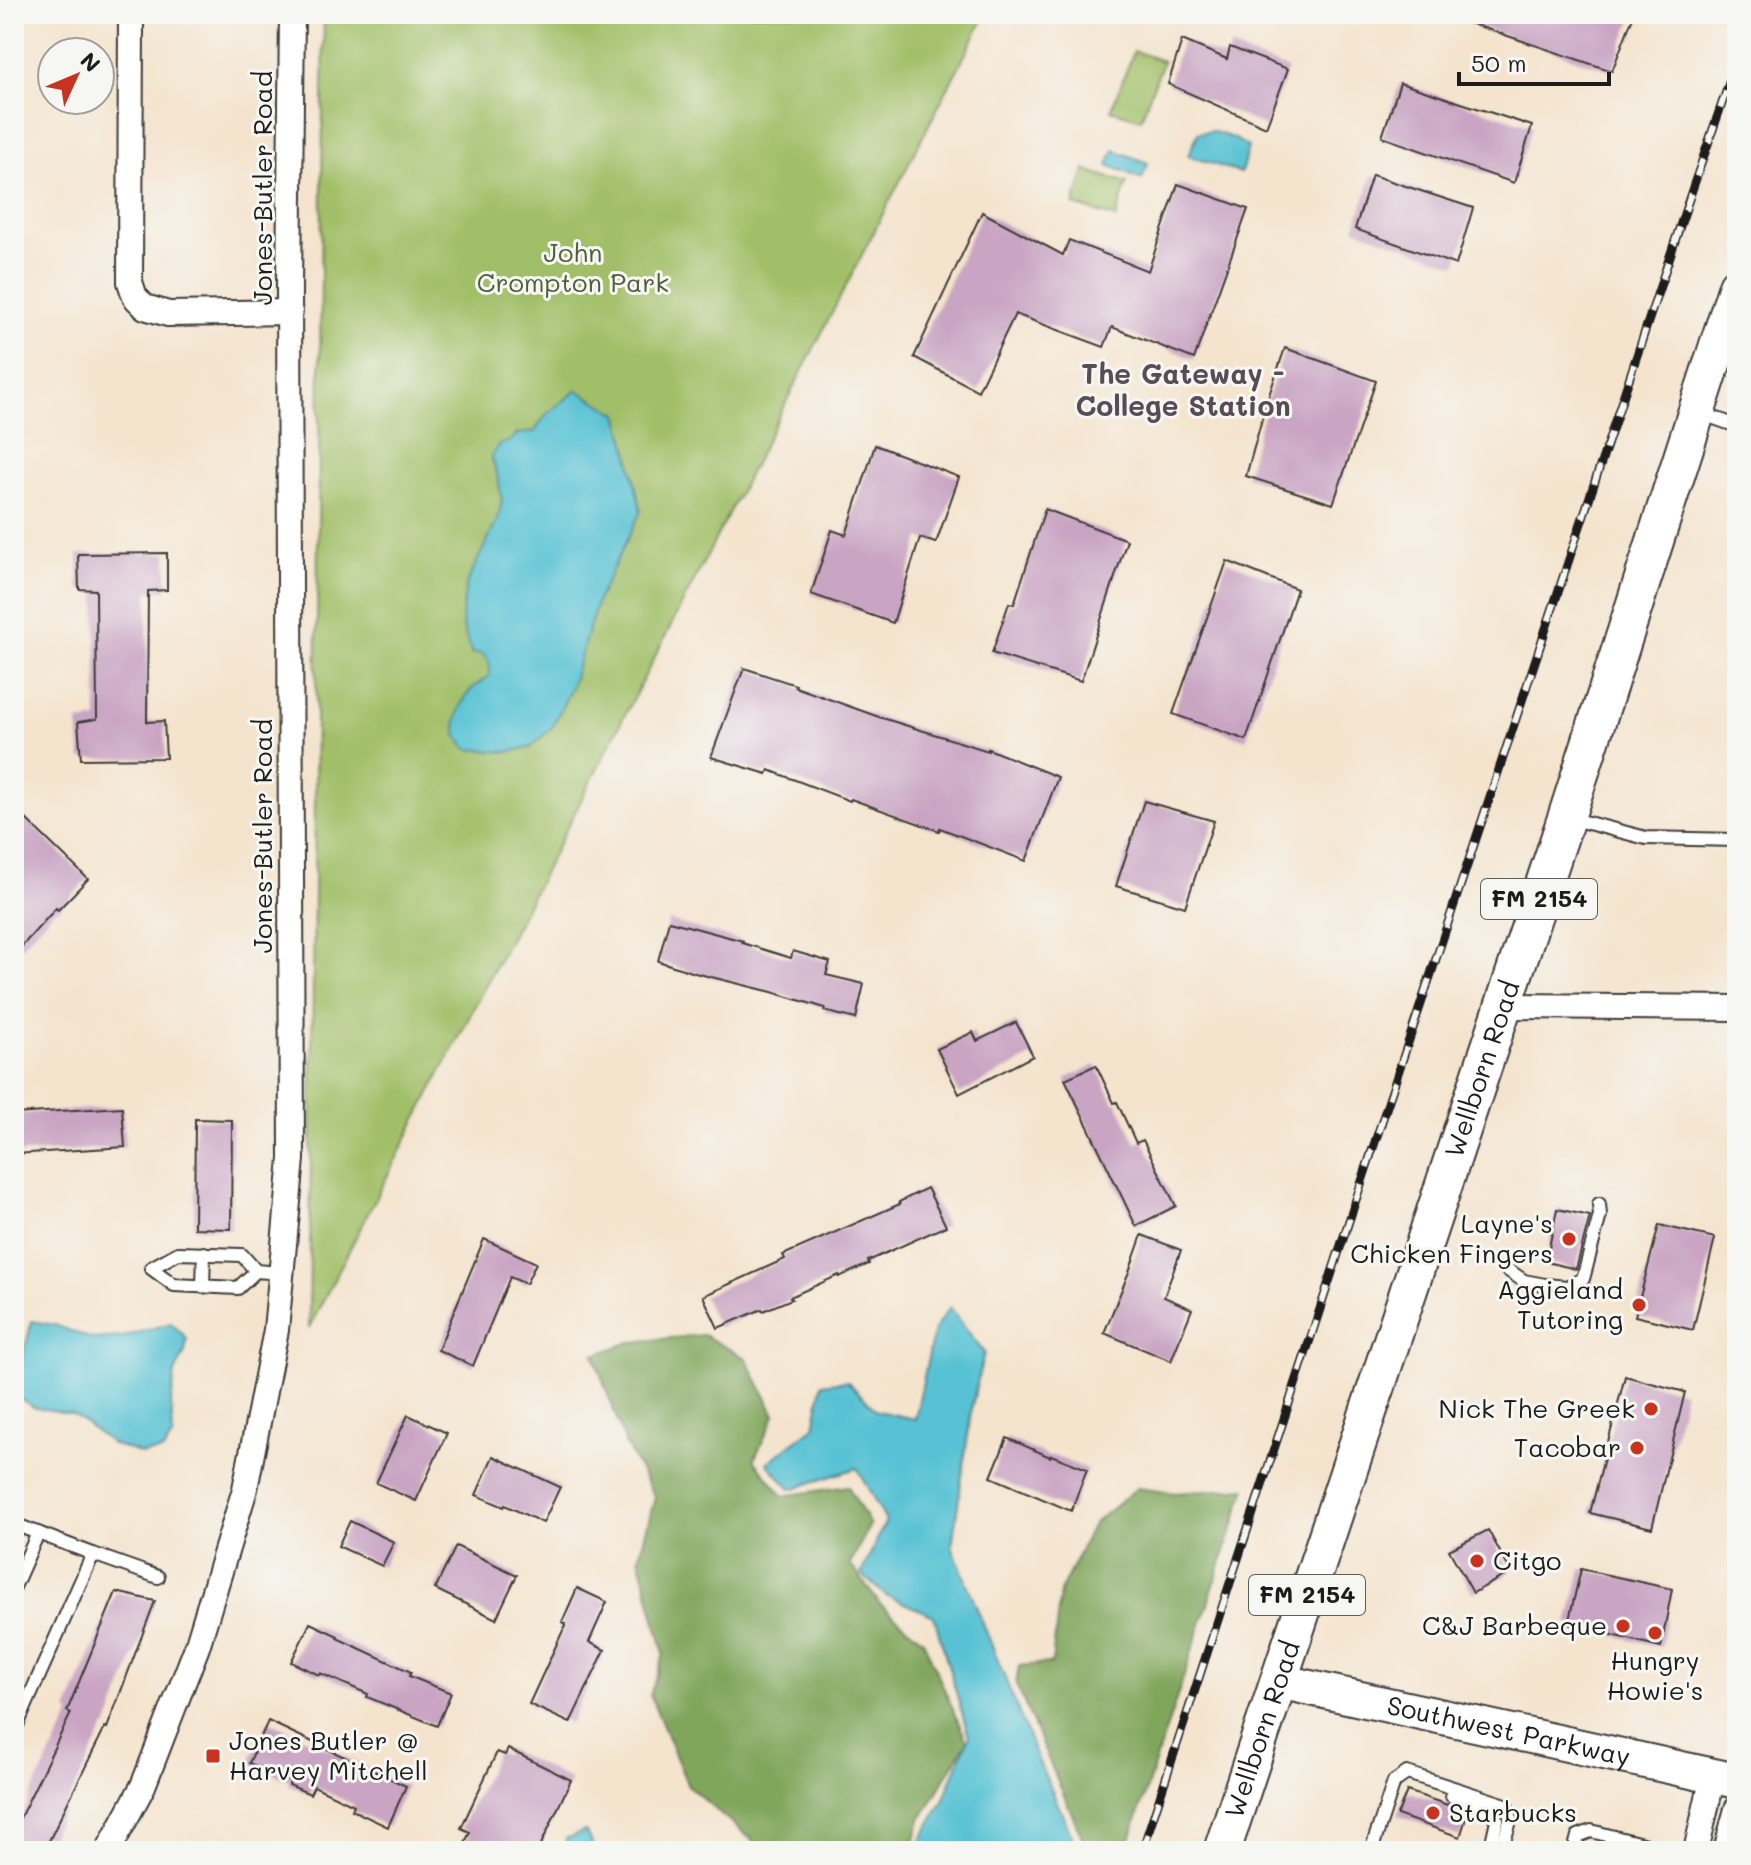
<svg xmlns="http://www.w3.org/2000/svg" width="1751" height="1865" viewBox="0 0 1751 1865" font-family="Mali,sans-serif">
  <rect width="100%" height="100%" fill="#f6f6f2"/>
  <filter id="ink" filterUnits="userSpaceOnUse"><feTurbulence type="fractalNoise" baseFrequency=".0125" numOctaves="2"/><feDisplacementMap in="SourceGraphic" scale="16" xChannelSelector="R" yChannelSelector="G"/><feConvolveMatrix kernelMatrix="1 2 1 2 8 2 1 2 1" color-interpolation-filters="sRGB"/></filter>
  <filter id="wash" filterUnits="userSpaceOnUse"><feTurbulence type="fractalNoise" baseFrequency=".006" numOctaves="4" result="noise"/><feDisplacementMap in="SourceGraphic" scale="32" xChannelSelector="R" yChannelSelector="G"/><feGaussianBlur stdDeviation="1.8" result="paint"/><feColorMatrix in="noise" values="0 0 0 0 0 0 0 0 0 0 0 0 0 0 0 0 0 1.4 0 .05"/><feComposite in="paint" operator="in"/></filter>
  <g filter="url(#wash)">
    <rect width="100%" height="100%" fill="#f4e4ce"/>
    <g fill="#a1bf67" stroke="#5e6e42" stroke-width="2">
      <path d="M324,14h662l-677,1314z"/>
      <path d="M1134,51l29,10 -22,58 -30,-9z"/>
      <path d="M1085,170l42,13 -11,35 -42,-13z"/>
    </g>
    <g fill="#80a65c" stroke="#4e613c" stroke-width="2">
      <path d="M703,1335l43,23 29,57 -21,45 29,36 65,-10 22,39 -20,39 30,40 43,36 44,102 -45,75 -11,34h-146l-77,-65 -38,-91 14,-41 -25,-97 16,-60 -29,-52 -32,-90 37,-13z"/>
      <path d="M1137,1488l38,5 71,-5 -120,363h-38l-72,-167 3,-18 33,-3 8,-71 33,-68z"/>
    </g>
    <g fill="#59c2d4" stroke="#3a6f78" stroke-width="2">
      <path d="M1212,131l23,8 13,8 -7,26 -53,-17 10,-23z"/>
      <path d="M1114,150l34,13 -6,16 -34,-14z"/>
      <path d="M577,390l41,24 10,36 13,61 -43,88 -27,88 -9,20 -10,20 -22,21 -24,4 -38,-3c-4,-4 -10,-9 -11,-15 -4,-16 6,-37 17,-47 5,-4 11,-7 15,-11l1,-11c-3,-8 -9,-14 -18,-11l-1,-2 -8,-24 -1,-14 4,-30 32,-65 4,-18 -4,-23 -7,-21 8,-12 11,-4 7,-7 17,-2 13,-18z"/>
      <path d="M950,1307l34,46 -12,53 -20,140 85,212 33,73 7,20h-162l27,-48 27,-66 -35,-121 -49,-21 -24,-21 25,-53 -29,-53 -66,21 -24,-26 47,-36 8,-43 25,-3 30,30 38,8 19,-89z"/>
      <path d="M32,1321l23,4 37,14 30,-2 49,-14 16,15 -2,14 -10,21 -4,31 2,32 -10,15 -21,3 -30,-10 -39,-30 -40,-7 -18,-12 8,-40z"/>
      <path d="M585,1831l11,20h-35l6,-13z"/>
    </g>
    <g id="blocks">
      <g fill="#c9a4c3">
        <path d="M1451,14h183l-22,57 -161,-54z"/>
        <path d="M1182,40l45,19 3,-12 58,22 -22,58 -98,-43z"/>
        <path d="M1400,83l132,43 -18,57 -132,-46z"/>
        <path d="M1372,175l101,33 -17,57 -101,-36z"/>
        <path d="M1178,184l70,25 -54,150 -82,-32 -8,20 -89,-33 -37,77 -64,-34 68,-145 81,43 6,-15 79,31z"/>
        <path d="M1285,348l91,33 -43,123 -87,-28 21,-75z"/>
        <path d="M875,445l84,32 -23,66 -16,-5 -27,85 -82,-29 21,-64 14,5z"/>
        <path d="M1045,509l82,31 -46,141 -89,-28 17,-50 5,1z"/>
        <path d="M167,553v37l-19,1 -1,131 17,-1 2,37 -85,1 -3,-37 19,-3 -1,-129 -17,-1 -1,-35z"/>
        <path d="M1227,561l70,28 -51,151 -73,-26z"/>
        <path d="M744,668l52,17 -1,2 84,30 109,34v-2l70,28 -32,84 -86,-33 -1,3 -88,-32 -1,2 -81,-31 -2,4 -56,-17z"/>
        <path d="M1144,801l70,20 -29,86 -69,-21z"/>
        <path d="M25,818l63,61 -30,31 -2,-2 -42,47v-126z"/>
        <path d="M669,921l74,20 -1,2 49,15 2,-7 37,11 -4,13 38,9 -8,35 -32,-8 1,-3 -53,-16 -77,-19 -37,-12z"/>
        <path d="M1016,1022l17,34 -74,38 -22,-45 36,-17 4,9z"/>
        <path d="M1096,1065l18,38 3,-1 19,41 7,-3 33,66 -40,20 -71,-147z"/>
        <path d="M122,1107l3,40 -111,7v-40z"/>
        <path d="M195,1119l37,1 -1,109 -37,-1z"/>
        <path d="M927,1188l19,38 -78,35 1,3 -30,13v-2l-49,22 2,2 -29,12 -1,-2 -44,19 -15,-32 82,-37 -2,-4 117,-51 -1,-2z"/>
        <path d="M1557,1209l33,7 -14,53 -30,-7z"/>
        <path d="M1659,1225l56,13 -22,92 -58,-14z"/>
        <path d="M1142,1235l39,15 -17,47 28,12 -21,52 -67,-28 25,-61z"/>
        <path d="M484,1239l52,24 -10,21 -16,-7 -37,89 -35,-16z"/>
        <path d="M1625,1376l60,16 -33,136 -62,-15z"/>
        <path d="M408,1415l39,18 -31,68 -40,-18z"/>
        <path d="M1007,1438l43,19 1,-2 36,14 -16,42 -80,-34z"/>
        <path d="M493,1456l67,31 -17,36 -38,-18 -1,2 -28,-12z"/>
        <path d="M350,1521l44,21 -12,24 -44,-20z"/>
        <path d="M1488,1530l23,42 -38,21 -24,-43z"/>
        <path d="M456,1546l61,29 -21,44 -61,-30z"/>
        <path d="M1581,1569l91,20 -11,58 -93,-23z"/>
        <path d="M577,1588l30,14 -18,40 16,8 -35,73 -41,-19 37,-80 -4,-2z"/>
        <path d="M116,1592l39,9 -48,127 -2,-1 -61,124h-30v-21l57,-117 -4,-2z"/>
        <path d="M310,1623l28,13 -1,2 74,34 -2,4 42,17 -14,33 -70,-29 1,-3 -48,-21 -1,2 -28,-13z"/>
        <path d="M268,1721l138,65 -18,41 -36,-17 2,-5 -40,-19 -4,8 -21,-9 1,-4 -41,-18z"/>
        <path d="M508,1749l63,31 -33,71h-77l9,-19 -9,-4 36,-76 8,3z"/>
        <path d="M1407,1791l61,21 -8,25 -63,-22z"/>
      </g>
    </g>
  </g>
  <g filter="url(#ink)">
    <use href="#blocks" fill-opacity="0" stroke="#3c3a37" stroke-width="2"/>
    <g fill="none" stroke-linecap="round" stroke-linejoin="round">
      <defs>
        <g id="service">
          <path d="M1700,413l37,13"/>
          <path d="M1569,818l77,20 91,2"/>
          <path d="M1505,1268l19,13 21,4 22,2 16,-8 17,-64 -1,-11"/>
          <path d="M256,1271l-18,17 -64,-3 -23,-17 27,-15 64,2 14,16 25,2"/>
          <path d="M203,1286l1,-33"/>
          <path d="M14,1524l79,30 -79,178"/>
          <path d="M93,1554l65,23"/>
          <path d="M14,1587l24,-54"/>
          <path d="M1452,1796l37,14 8,10 -7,31"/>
          <path d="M1371,1851l23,-69 13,-9 99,32 5,13 -10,33"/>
          <path d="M1574,1851l4,-15 13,-5 55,14 3,6"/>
        </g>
        <g id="minor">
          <path d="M131,14l-1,268 5,15 10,10 23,7 122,-2"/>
          <path d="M1503,1006l234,2"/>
          <path d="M108,1851l35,-65 54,-139 48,-158 31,-159 16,-171 -3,-872 3,-273"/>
          <path d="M1696,1851l17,-75"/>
          <path d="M1726,1851l11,-42"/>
        </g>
        <g id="secondary">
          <path id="s1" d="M1278,1681l459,100"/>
        </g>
        <g id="primary">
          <path id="s2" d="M1222,1851l344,-1033 171,-532"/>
        </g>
      </defs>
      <use href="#service" stroke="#3c3a37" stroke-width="16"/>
      <use href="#minor" stroke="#3c3a37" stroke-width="28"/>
      <use href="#secondary" stroke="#3c3a37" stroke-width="38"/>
      <use href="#primary" stroke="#3c3a37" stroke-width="40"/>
      <use href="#service" stroke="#fff" stroke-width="12"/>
      <use href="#minor" stroke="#fff" stroke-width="24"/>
      <use href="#secondary" stroke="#fff" stroke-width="34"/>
      <use href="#primary" stroke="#fff" stroke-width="36"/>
      <defs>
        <path id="rail" d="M1142,1851l224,-682 326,-979 45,-130"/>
      </defs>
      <use href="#rail" stroke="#1c1c1c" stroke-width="9"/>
      <use href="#rail" stroke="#f6f6f2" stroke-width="6" stroke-dasharray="18" stroke-linecap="butt"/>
    </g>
  </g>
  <g fill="#c8321e" stroke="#f6f6f2" stroke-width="3">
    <circle cx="1569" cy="1239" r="8"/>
    <circle cx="1639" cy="1305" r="8"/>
    <circle cx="1651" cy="1409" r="8"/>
    <circle cx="1637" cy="1448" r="8"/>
    <circle cx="1477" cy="1561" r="8"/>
    <circle cx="1623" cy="1626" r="8"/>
    <circle cx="1655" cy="1633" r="8"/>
    <rect x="205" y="1748" width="16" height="16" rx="4"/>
    <circle cx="1433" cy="1813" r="8"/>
  </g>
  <g text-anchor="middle" stroke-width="6" stroke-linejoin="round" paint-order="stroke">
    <g fill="#f6f6f2" stroke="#5d5d5c" stroke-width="2">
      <rect x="1481" y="879" width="116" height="40" rx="6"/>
      <rect x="1249" y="1575" width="116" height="40" rx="6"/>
    </g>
    <g font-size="24" font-weight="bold" fill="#1c1c1c">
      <text x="1539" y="907">FM 2154</text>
      <text x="1307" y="1603">FM 2154</text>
    </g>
    <g font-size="26" fill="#1c1c1c" stroke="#f6f6f2">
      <text transform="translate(263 188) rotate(-90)" y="9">Jones-Butler Road</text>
      <text transform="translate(263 836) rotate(-90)" y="9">Jones-Butler Road</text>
      <text dy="9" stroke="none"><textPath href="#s2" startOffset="824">Wellborn Road</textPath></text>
      <text dy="9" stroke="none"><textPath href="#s2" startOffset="128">Wellborn Road</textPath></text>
      <text dy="9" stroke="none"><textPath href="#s1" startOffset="236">Southwest Parkway</textPath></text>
    </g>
    <g font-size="26" fill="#515d3a" stroke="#f6f6f2">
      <text x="573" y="262">John<tspan x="573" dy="30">Crompton Park</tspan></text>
    </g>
    <g font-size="26" fill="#1c1c1c" stroke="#f6f6f2" text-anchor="end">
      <text x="1553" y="1233">Layne's<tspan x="1553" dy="30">Chicken Fingers</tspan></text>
      <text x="1623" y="1299">Aggieland<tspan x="1623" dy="30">Tutoring</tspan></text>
      <text x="1635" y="1418">Nick The Greek</text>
      <text x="1621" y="1457">Tacobar</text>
      <text x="1493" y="1570" text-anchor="start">Citgo</text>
      <text x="1607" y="1635">C&amp;J Barbeque</text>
      <text x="1655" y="1670" text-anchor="middle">Hungry<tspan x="1655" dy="30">Howie's</tspan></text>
      <text x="229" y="1750" text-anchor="start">Jones Butler @<tspan x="229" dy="30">Harvey Mitchell</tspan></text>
      <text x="1449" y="1822" text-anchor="start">Starbucks</text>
    </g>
    <g font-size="28" font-weight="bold" fill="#594c56" stroke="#f6f6f2">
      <text x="1183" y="384">The Gateway -<tspan x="1183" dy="32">College Station</tspan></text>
    </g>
  </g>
  <rect width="1751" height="1865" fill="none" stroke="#f6f6f2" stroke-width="48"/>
  <g transform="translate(76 76) rotate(46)"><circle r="38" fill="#f6f6f2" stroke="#9f9f9c" stroke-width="2"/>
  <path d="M0-6L14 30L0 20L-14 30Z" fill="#c8321e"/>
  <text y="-12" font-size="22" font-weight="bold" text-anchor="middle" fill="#1c1c1c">N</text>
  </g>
  <path d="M1459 72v12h150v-12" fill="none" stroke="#1c1c1c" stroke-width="4"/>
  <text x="1471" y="72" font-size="24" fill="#1c1c1c" stroke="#f6f6f2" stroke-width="6" paint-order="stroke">50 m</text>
</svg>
